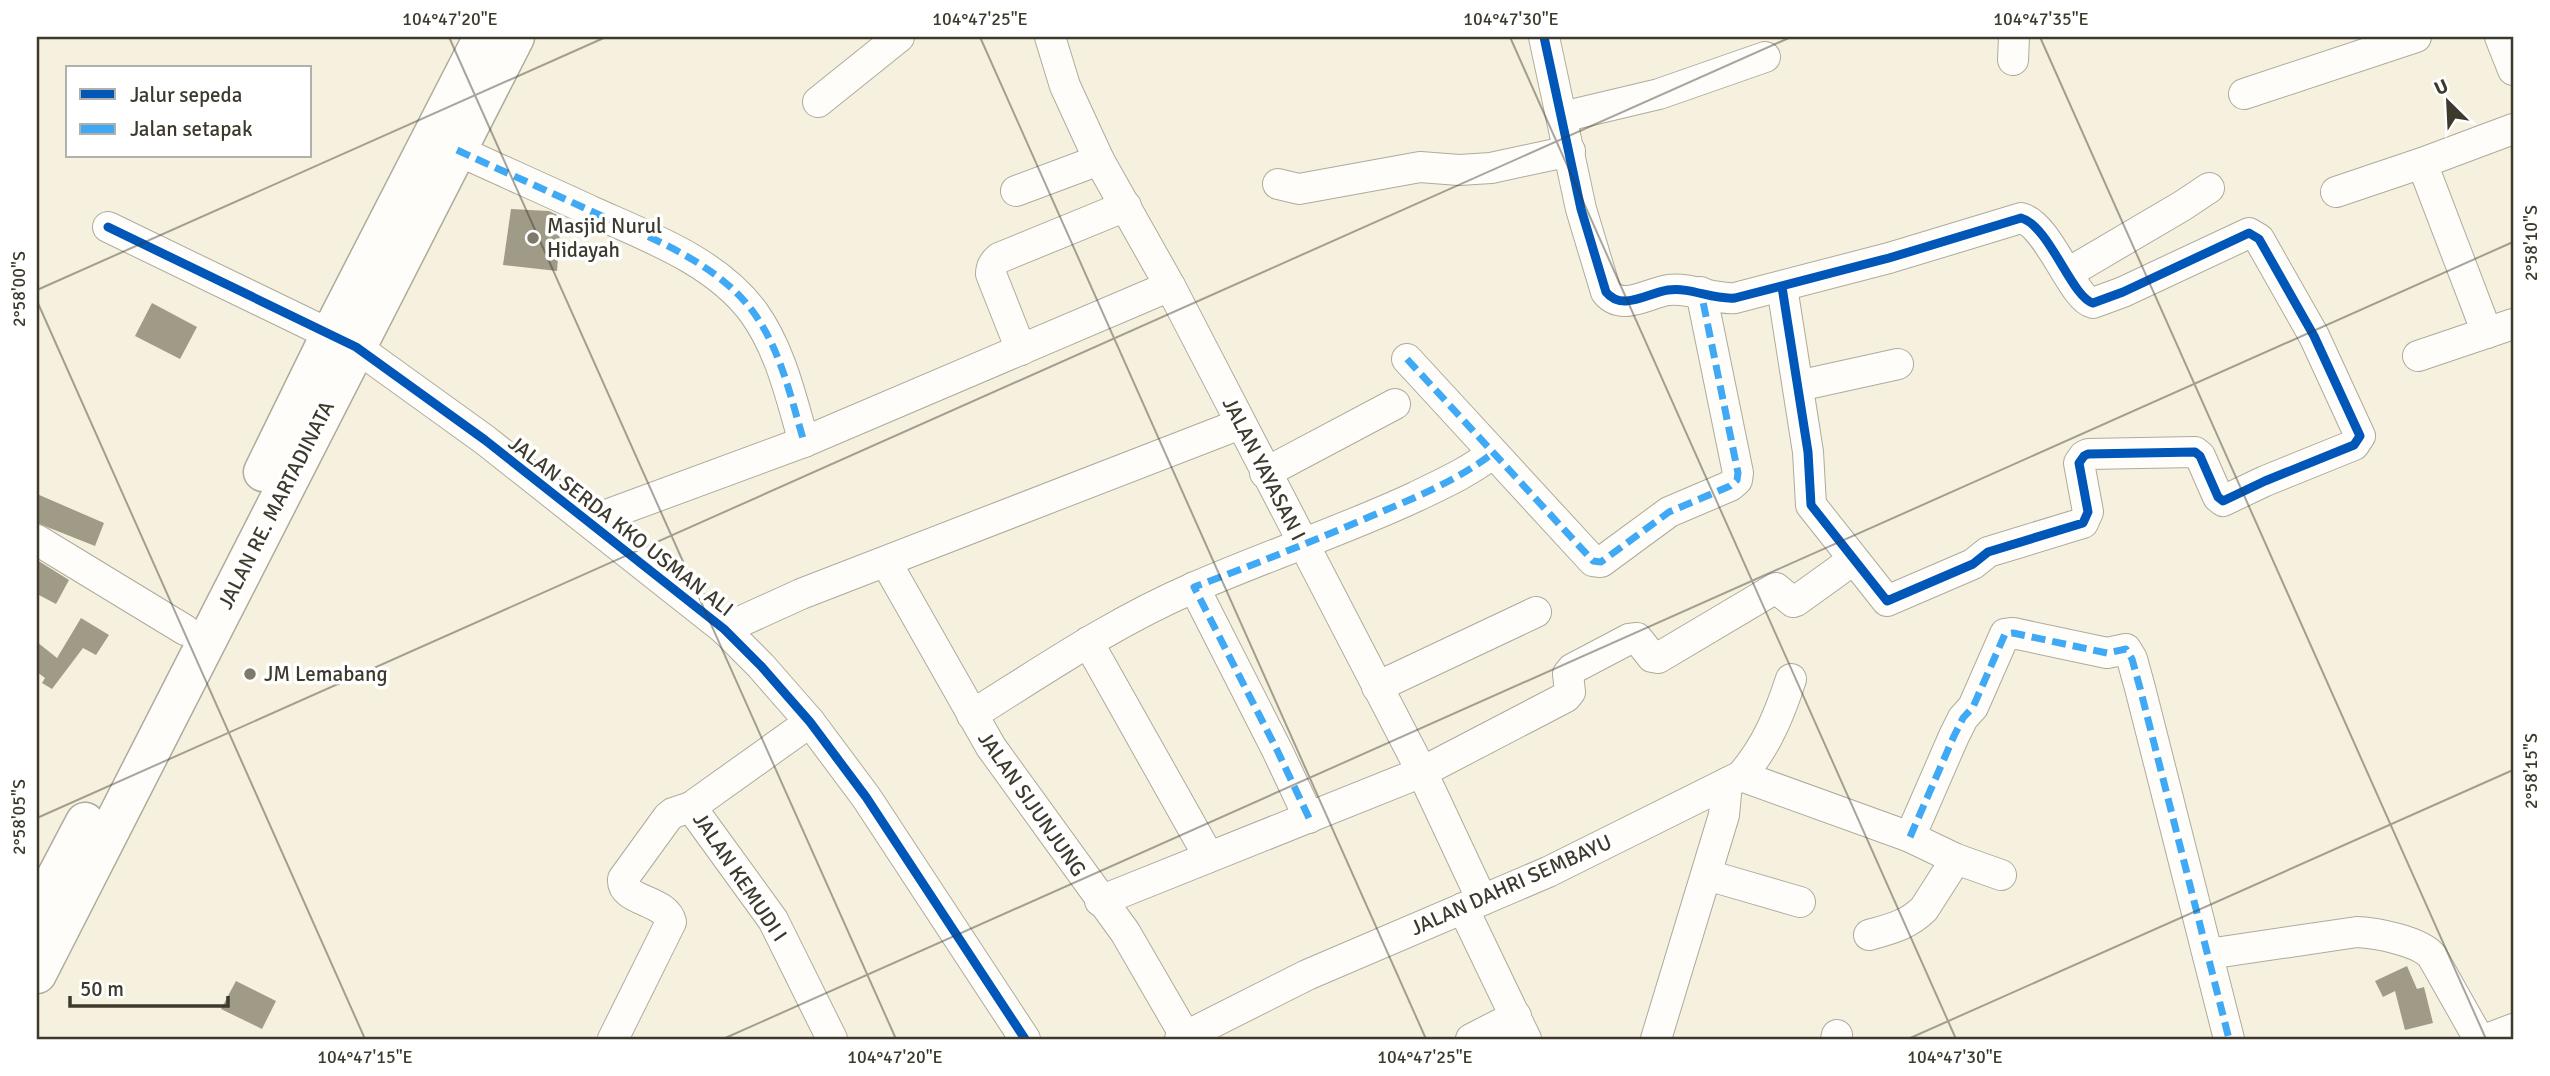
<svg xmlns="http://www.w3.org/2000/svg" width="2550" height="1076" viewBox="0 0 2550 1076" font-family="Signika,sans-serif">
  <rect width="100%" height="100%" fill="#f6f1df"/>
  <g fill="#a09b86">
    <path d="M511,209l38,2 12,6 -4,54 -54,-6z"/>
    <path d="M152,303l45,24 -17,32 -45,-23z"/>
    <path d="M37,494l67,29 -9,23 -58,-23z"/>
    <path d="M37,560l32,20 -13,24 -19,-10z"/>
    <path d="M81,618l28,17 -13,20 -13,-7 -31,41 -10,-6 3,-5 -8,-6v-30l20,16z"/>
    <path d="M2407,966l10,23 7,-2 9,36 -28,7 -10,-39 -12,6 -8,-16z"/>
    <path d="M236,981l40,20 -14,28 -41,-20z"/>
  </g>
  <g fill="none" stroke-linecap="round" stroke-linejoin="round">
    <defs>
      <g id="minor">
        <path d="M1050,37l15,49 34,74 71,126 252,486 60,128"/>
        <path d="M1544,37l37,172 25,83c16,20 42,1 62,-2 24,-3 44,10 67,8l154,-40 132,-40c28,7 51,80 72,85l30,-11 126,-59 10,6 55,97 46,100 -6,9 -89,36 -42,20 -5,-4 -18,-41 -5,-4 -107,2 -4,2 -5,7 9,49 -5,11 -95,29 -15,12 -86,37 -76,-96 -3,-53 -26,-165"/>
        <path d="M2500,37l13,33"/>
        <path d="M2013,60l1,-23"/>
        <path d="M2244,94l172,-57"/>
        <path d="M818,102l81,-65"/>
        <path d="M1562,117l97,-23 106,-37"/>
        <path d="M457,150c45,21 91,41 136,62 56,25 124,50 161,101 27,38 37,85 50,129"/>
        <path d="M2422,163l91,-34"/>
        <path d="M1278,184l21,5 121,-22 39,3 32,-2 79,-17"/>
        <path d="M1016,191l83,-31"/>
        <path d="M2336,192l86,-29 65,170"/>
        <path d="M108,227l248,120 129,93 239,189 37,37 49,56 56,75 159,242"/>
        <path d="M2068,273l114,-67 27,-18"/>
        <path d="M1021,350l-30,-76c0,-7 2,-11 8,-16l127,-52"/>
        <path d="M2418,356l95,-32"/>
        <path d="M1407,359l186,202 8,1 68,-50 61,-26 7,-6 1,-7 -37,-181"/>
        <path d="M1798,386l100,-22"/>
        <path d="M1265,473l130,-69"/>
        <path d="M590,521l214,-79 366,-156"/>
        <path d="M37,540l148,90"/>
        <path d="M886,562l105,185 134,185 62,107"/>
        <path d="M1194,587l83,163 32,68"/>
        <path d="M724,629l77,-35 439,-170"/>
        <path d="M1088,642l121,215"/>
        <path d="M1377,687l159,-75"/>
        <path d="M972,715c72,-45 142,-93 221,-127 73,-32 149,-57 222,-91 27,-13 54,-25 78,-44"/>
        <path d="M810,722l-119,85 82,113 59,119"/>
        <path d="M1741,776l169,61 46,22 45,16"/>
        <path d="M1910,837l44,-101 9,-18 10,-11 32,-73 8,-1 94,20 19,-4 6,10 8,29 89,351"/>
        <path d="M1707,875l93,27"/>
        <path d="M1100,901l322,-129 144,-75 4,-5 -2,-18 4,-5 57,-30 8,-1 15,19 6,1 118,-70 17,14 3,-1 57,-41"/>
        <path d="M1463,908l63,131"/>
        <path d="M1869,935c21,-6 39,-10 55,-26l32,-50"/>
        <path d="M2208,954l149,-22c20,1 62,9 75,24l47,83"/>
        <path d="M613,1039l58,-117c-5,-23 -50,-20 -48,-43l45,-62 5,-4 18,-6"/>
        <path d="M1180,1039l127,-64 241,-103 193,-96c25,-29 38,-60 50,-97"/>
        <path d="M1471,1039l45,-23"/>
        <path d="M1656,1039l68,-224 3,-32"/>
        <path d="M1836,1039l1,-4"/>
        <path d="M2487,1039l26,-10"/>
      </g>
      <g id="highway">
        <path d="M263,472l68,-139 152,-296"/>
        <path d="M37,913l48,-91"/>
        <path d="M37,974l478,-937"/>
      </g>
    </defs>
    <use href="#minor" stroke="#aeab9d" stroke-width="32"/>
    <use href="#highway" stroke="#aeab9d" stroke-width="41"/>
    <use href="#minor" stroke="#fefdfa" stroke-width="30"/>
    <use href="#highway" stroke="#fefdfa" stroke-width="38"/>
    <g stroke="#3fa9f5" stroke-width="7" stroke-dasharray="14 7" stroke-linecap="butt">
      <path d="M457,150c45,21 91,41 136,62 56,25 124,50 161,101 27,38 37,85 50,129"/>
      <path d="M1407,359l186,202 8,1 68,-50 61,-26 7,-6 1,-7 -37,-181"/>
      <path d="M1309,818l-32,-68 -83,-163c59,-22 117,-45 175,-70 43,-18 88,-36 124,-64"/>
      <path d="M1910,837l44,-101 9,-18 10,-11 32,-73 8,-1 94,20 19,-4 6,10 8,29 89,351"/>
    </g>
    <defs>
      <g id="cycleway">
        <path d="M1544,37l37,172 25,83c16,20 42,1 62,-2 24,-3 44,10 67,8l154,-40 132,-40c28,7 51,80 72,85l30,-11 126,-59 10,6 55,97 46,100 -6,9 -89,36 -42,20 -5,-4 -18,-41 -5,-4 -107,2 -4,2 -5,7 9,49 -5,11 -95,29 -15,12 -86,37 -76,-96 -3,-53 -26,-165"/>
        <path d="M108,227l248,120 129,93 239,189 37,37 49,56 56,75 159,242"/>
      </g>
    </defs>
    <use href="#cycleway" stroke="#fff" stroke-width="13"/>
    <use href="#cycleway" stroke="#0057b8" stroke-width="9"/>
  </g>
  <path fill="none" stroke="#3d3a2d" stroke-width="2" stroke-opacity="0.45" d="M449,37l447,1002M980,37l446,1002M1510,37l446,1002M2040,37l446,1002M37,290l569,-253M37,301l328,738M37,818l1754,-781M723,1039l1790,-797M1908,1039l605,-269"/>
  <g fill="#7e7a6b" stroke="#fff" stroke-width="2.5">
    <circle cx="533" cy="238" r="7"/>
    <circle cx="250" cy="674" r="7"/>
  </g>
  <g text-anchor="middle" stroke-width="7" stroke-linejoin="round" paint-order="stroke">
    <g font-size="21" fill="#3d3a2d" stroke="#fff" text-anchor="start">
      <text x="547" y="233">Masjid Nurul<tspan x="547" dy="24">Hidayah</tspan></text>
      <text x="264" y="681">JM Lemabang</text>
    </g>
    <g font-size="21" fill="#3d3a2d" stroke="#fff">
      <text transform="translate(1264 469) rotate(63)" y="7">JALAN YAYASAN I</text>
      <text transform="translate(276 505) rotate(-63)" y="7">JALAN RE. MARTADINATA</text>
      <text transform="translate(621 526) rotate(38)" y="7">JALAN SERDA KKO USMAN ALI</text>
      <text transform="translate(1032 804) rotate(55)" y="7">JALAN SIJUNJUNG</text>
      <text transform="translate(740 877) rotate(56)" y="7">JALAN KEMUDI I</text>
      <text transform="translate(1511 885) rotate(-24)" y="7">JALAN DAHRI SEMBAYU</text>
    </g>
  </g>
  <rect width="2550" height="1076" fill="none" stroke="#ffffff" stroke-width="77"/>
  <rect x="66" y="66" width="245" height="91" fill="#ffffff" stroke="#b1b0ab" stroke-width="2"/>
  <rect x="80" y="89" width="35" height="10" fill="#0057b8" stroke="#b1b0ab" stroke-width="2"/>
  <text x="130" y="102" font-size="21" fill="#3d3a2d">Jalur sepeda</text>
  <rect x="80" y="124" width="35" height="10" fill="#3fa9f5" stroke="#b1b0ab" stroke-width="2"/>
  <text x="130" y="136" font-size="21" fill="#3d3a2d">Jalan setapak</text>
  <g transform="translate(2448 102) rotate(336)" stroke="#ffffff" stroke-width="5" paint-order="stroke">
  <path d="M0-5L12 26L0 18L-12 26Z" fill="#3d3a2d"/>
  <text y="-10" font-size="19" font-weight="bold" text-anchor="middle" fill="#3d3a2d">U</text>
  </g>
  <path d="M70 996v10h158v-10" fill="none" stroke="#3d3a2d" stroke-width="3.5"/>
  <text x="80" y="996" font-size="21" fill="#3d3a2d" stroke="#ffffff" stroke-width="5" paint-order="stroke">50 m</text>
  <rect x="38" y="38" width="2474" height="1000" fill="none" stroke="#3d3a2d" stroke-width="2.5"/>
  <g font-size="18" text-anchor="middle" fill="#3d3a2d">
    <text x="450" y="25">104°47'20"E</text>
    <text x="980" y="25">104°47'25"E</text>
    <text x="1511" y="25">104°47'30"E</text>
    <text x="2041" y="25">104°47'35"E</text>
    <text transform="translate(2531 243) rotate(-90)" y="6">2°58'10"S</text>
    <text transform="translate(19 289) rotate(-90)" y="6">2°58'00"S</text>
    <text transform="translate(2531 771) rotate(-90)" y="6">2°58'15"S</text>
    <text transform="translate(19 817) rotate(-90)" y="6">2°58'05"S</text>
    <text x="365" y="1063">104°47'15"E</text>
    <text x="895" y="1063">104°47'20"E</text>
    <text x="1425" y="1063">104°47'25"E</text>
    <text x="1955" y="1063">104°47'30"E</text>
  </g>
</svg>
